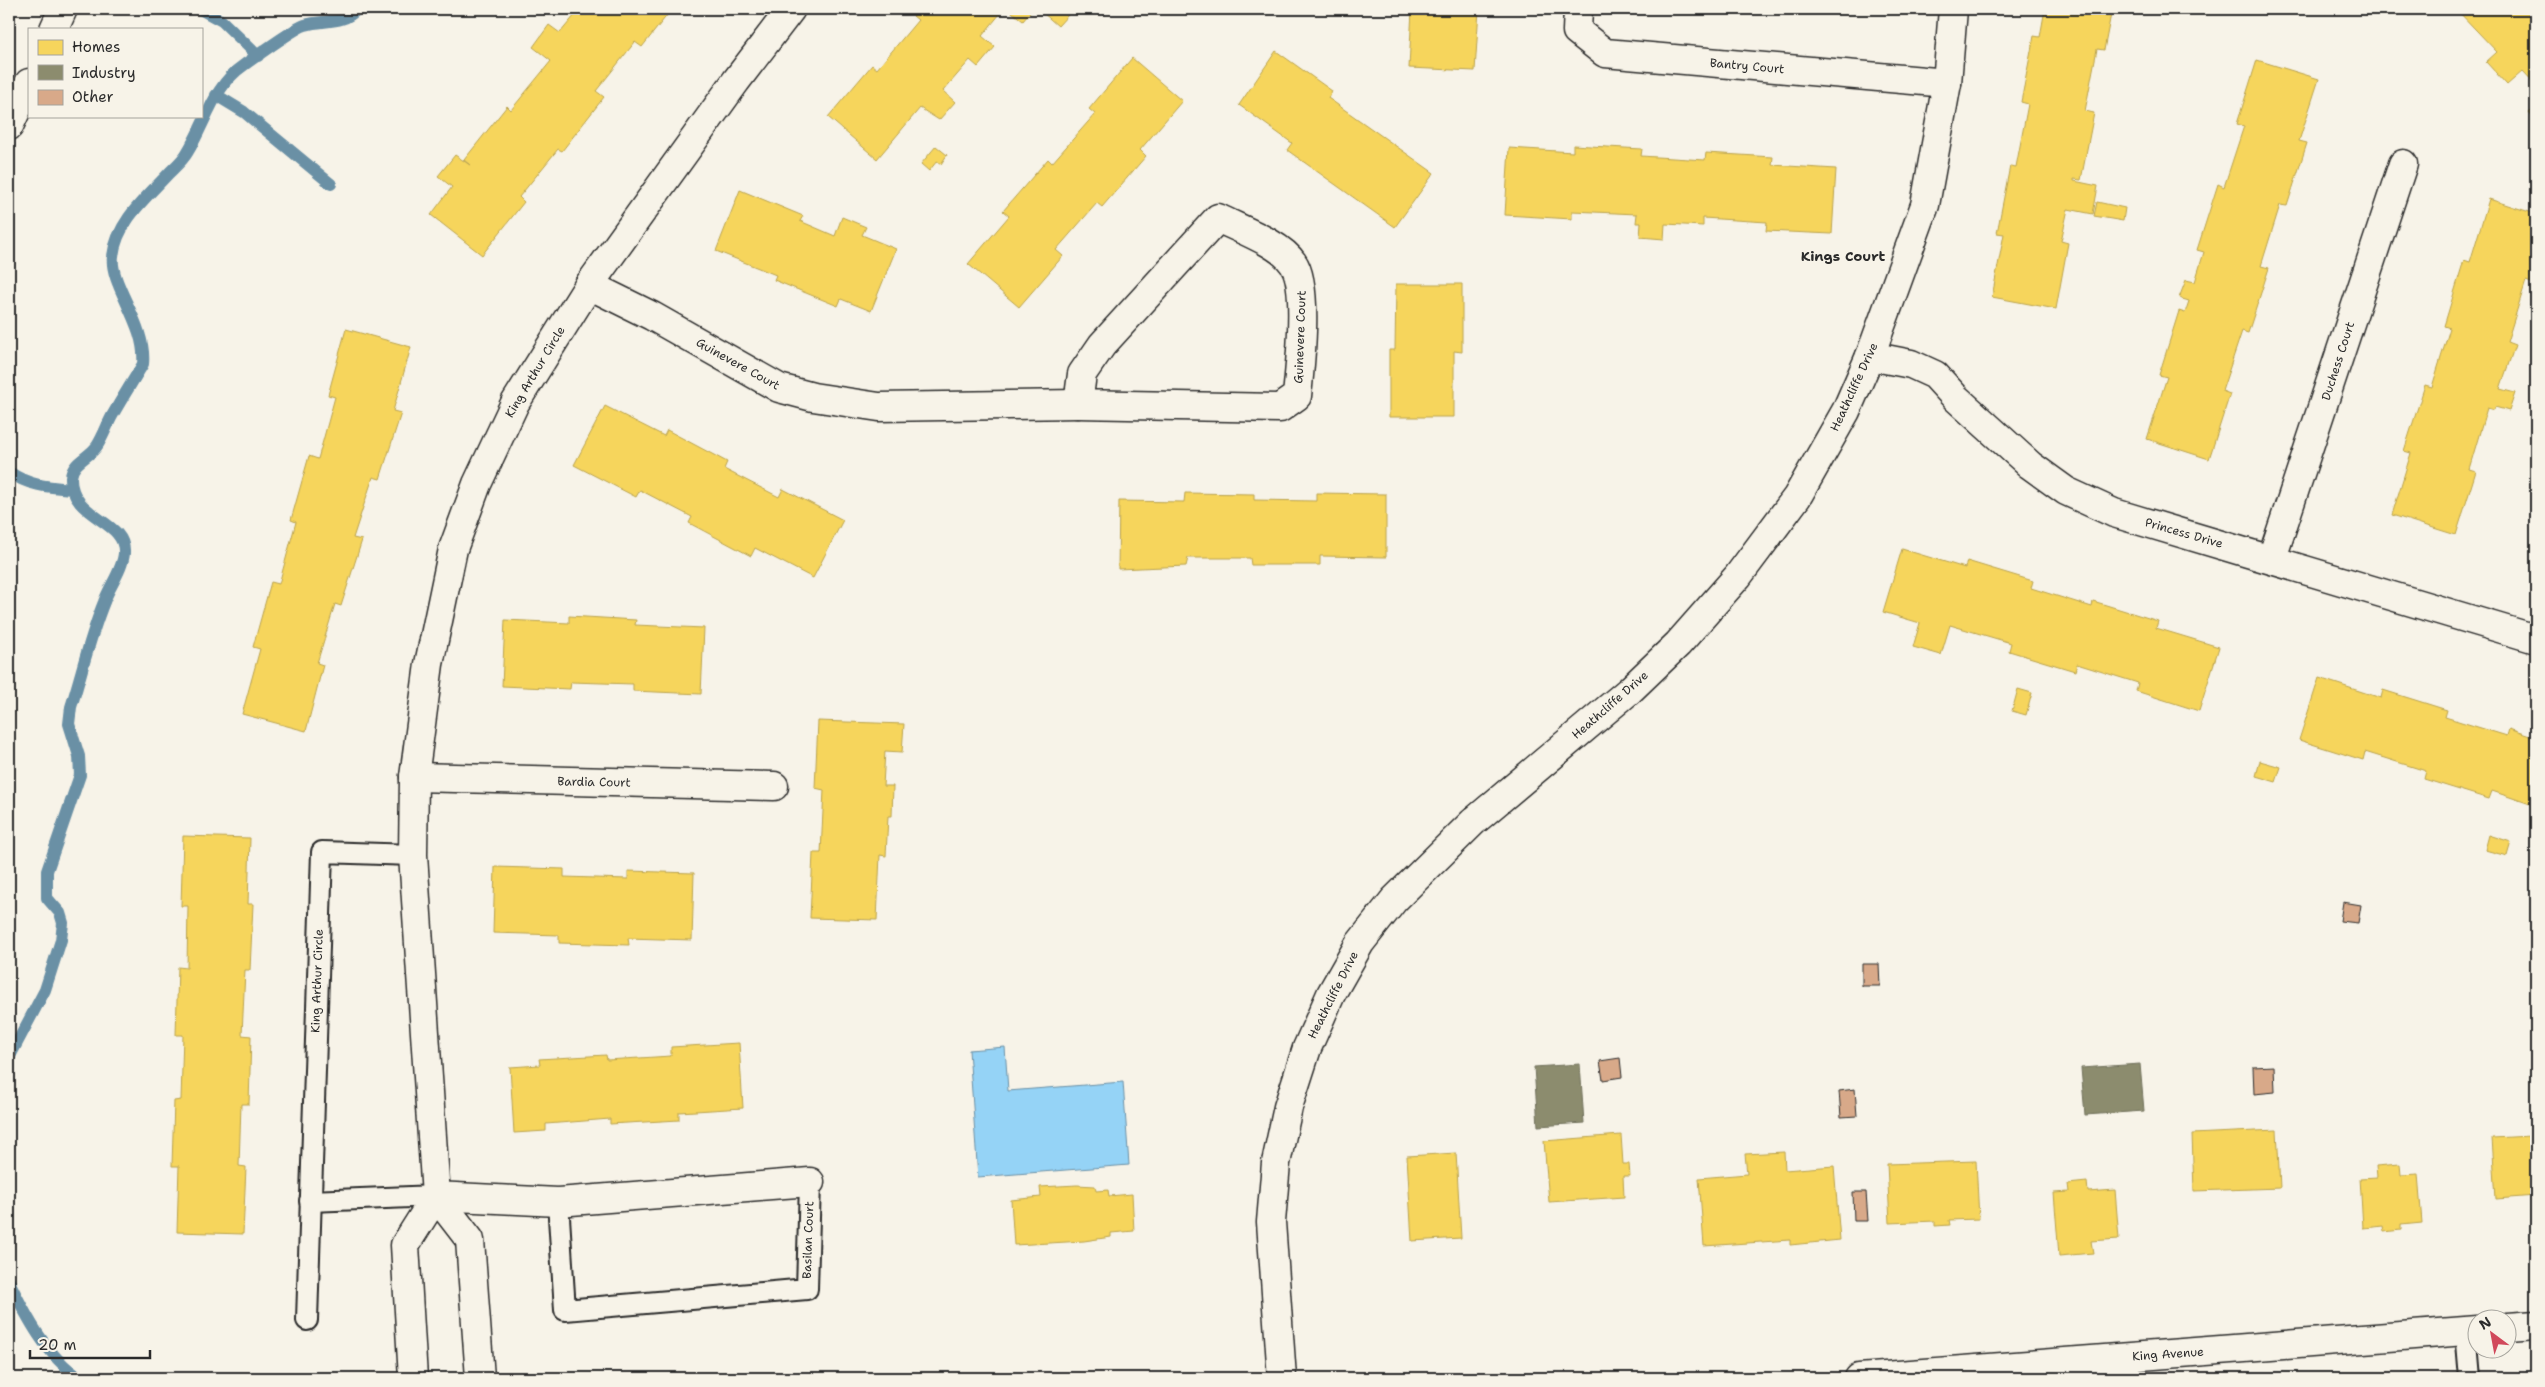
<svg xmlns="http://www.w3.org/2000/svg" width="2545" height="1387" viewBox="0 0 2545 1387" font-family="'Shantell Sans',sans-serif">
  <rect width="100%" height="100%" fill="#f7f3e8"/>
  <filter id="ink" filterUnits="userSpaceOnUse"><feTurbulence type="fractalNoise" baseFrequency=".02" numOctaves="2"/><feDisplacementMap in="SourceGraphic" scale="10" xChannelSelector="R" yChannelSelector="G"/><feConvolveMatrix kernelMatrix="1 2 1 2 8 2 1 2 1" color-interpolation-filters="sRGB"/></filter>
  <g filter="url(#ink)">
    <path fill="#95d3f6" stroke="#6b90a5" d="M1005,1047l3,44 115,-9 6,83 -151,12 -9,-127z"/>
    <g fill="#f6d55c" stroke="#b9a24d">
      <path d="M580,9h92l-30,38 -7,-5 -39,49 8,6 -42,54 -4,-2 -39,48 5,5 -42,53 -51,-40 21,-28 -14,-11 17,-21 15,10 -6,-5 43,-54 4,4 40,-49 -18,-14 16,-22 11,8z"/>
      <path d="M919,9h85l-22,27 13,11 -17,20 -8,-7 -27,31 12,11 -16,18 -19,-12 -43,51 -49,-42 44,-52 5,4 41,-49 -5,-4z"/>
      <path d="M1008,9h25l-10,12z"/>
      <path d="M1045,9h16l7,6 -10,11 -16,-14z"/>
      <path d="M1412,9h67l-4,62 -66,-3z"/>
      <path d="M2045,9h67l-8,41 -7,-1 -12,62 9,2 -13,67 -7,-1v2l24,5 -5,28 -25,-5 -7,32 7,2 -12,66 -64,-12 12,-63 -7,-1 13,-67 6,1 12,-63 -7,-2 13,-66 6,1z"/>
      <path d="M2456,9h80v76l-13,-14 -16,14 -21,-23 11,-10z"/>
      <path d="M1276,51l56,40 -4,7 106,75 -39,54 -108,-77 5,-7 -53,-38z"/>
      <path d="M1132,58l50,43 -42,49 6,6 -44,51 -5,-4 -41,47 7,6 -44,51 -51,-43 41,-48 -6,-5 45,-52 4,4 43,-49 -6,-5z"/>
      <path d="M2257,60l62,19 -20,62 8,2 -20,63 -7,-1 -19,61 8,2 -21,65 -6,-2 -20,60 8,3 -21,65 -62,-20 20,-62 -8,-2 20,-64 6,2 4,-12 -10,-3 7,-18 9,2 9,-30 -7,-2 21,-66 6,3 20,-61 -7,-2z"/>
      <path d="M2536,107v14l-7,-8z"/>
      <path d="M1573,145l69,4 -1,7 64,4 1,-7 67,4 -1,8 64,4 -4,65 -66,-3 1,-9 -64,-4v8l-38,-2 -1,15 -24,-2 1,-14h-5l1,-9 -65,-3v8l-67,-4 4,-67 64,4z"/>
      <path d="M936,146l11,9 -6,9 -4,-3 -8,10 -8,-7z"/>
      <path d="M740,190l63,26 -3,5 35,15 7,-19 24,10 -4,8 34,14 -25,62 -30,-12 -3,7 -64,-26 2,-5 -60,-24z"/>
      <path d="M2489,199l47,15v63l-2,7 -8,-3 -19,61 8,3 -15,44 15,4 -6,18 -14,-4 -1,3 -7,-2 -18,61 7,2 -20,64 -64,-20 19,-62 -7,-2 21,-66 7,2 18,-59 -6,-2 20,-66 6,2z"/>
      <path d="M2097,202l28,6 -2,13 -29,-5z"/>
      <path d="M1396,284h66v68l-8,-1v66h-65v-67h6z"/>
      <path d="M346,329l65,18 -18,64 8,2 -21,66 -7,-2 -20,61 9,2 -21,66 -6,-2 -18,59 6,2 -17,66 -64,-17 18,-65 -7,-2 18,-65 8,2 17,-62 -5,-2 18,-64 9,3 17,-62 -7,-2z"/>
      <path d="M605,406l59,30 3,-6 60,32 -3,7 55,28 4,-8 60,31 -30,58 -58,-30 -4,8 -62,-33 3,-6 -52,-27 -4,7 -62,-32z"/>
      <path d="M1185,493l69,1v6l62,1v-8l70,1v63l-66,-1v9h-69l-1,-7h-62l-2,8 -68,3 1,-68 65,1z"/>
      <path d="M1902,549l63,19 2,-7 66,20 -2,7 61,19 1,-6 65,20 -2,7 63,19 -20,64 -63,-20 2,-8 -61,-19 -2,7 -66,-20 2,-8 -61,-18 -9,30 -28,-8 7,-24 -37,-11z"/>
      <path d="M569,616l67,4 -1,5 69,3 -3,66 -68,-3v-7l-62,-2 -1,7 -68,-3 3,-66 64,3z"/>
      <path d="M2319,678l62,20 2,-8 64,20 -2,7 62,19 2,-7 27,9v68l-44,-15 -3,8 -65,-20 2,-8 -61,-19 -2,8 -64,-20z"/>
      <path d="M2018,689l14,4 -6,22 -14,-4z"/>
      <path d="M818,721l86,3 -2,28 -17,-1 -2,35h10l-1,30h-4l-2,40 -6,-1 -3,65 -67,-2 3,-65h8l3,-63 -9,-2z"/>
      <path d="M2260,761l21,6 -5,15 -20,-6z"/>
      <path d="M2489,835l22,7 -4,14 -22,-6z"/>
      <path d="M183,836l67,2 -2,66h5l-3,66h-5l-3,65 9,1 -2,68h-8l-2,62 7,1 -3,67 -66,-2 2,-66h-7l2,-65 7,-1 2,-65h-7l2,-68 9,1 1,-62h-7z"/>
      <path d="M495,867l69,2v8l64,2v-8l66,2 -2,67 -64,-2 1,7 -70,-2v-8l-66,-2z"/>
      <path d="M739,1043l4,65 -64,4v8l-69,4v-5l-64,5v7l-32,2 -4,-66 30,-2 -1,-6 67,-4 1,5 64,-4v-9z"/>
      <path d="M2277,1130l3,58 -86,3 -2,-57z"/>
      <path d="M2531,1132h5v64l-40,3 -4,-61 39,-2z"/>
      <path d="M1621,1135l2,29h6l1,12h-7l1,21 -75,5 -5,-61z"/>
      <path d="M1784,1152l1,18 49,-4 6,74 -50,5v-5l-86,6 -5,-68 48,-4 -2,-20z"/>
      <path d="M1456,1153l5,85 -49,3 -5,-85z"/>
      <path d="M1976,1161l3,58 -30,1 1,5 -15,1v-5l-45,2 -3,-59z"/>
      <path d="M2400,1164l1,11 17,-1 4,49 -21,2v5l-17,2 -1,-6 -20,2 -3,-50 17,-1 -1,-11z"/>
      <path d="M2087,1182l1,10 27,-2 4,49 -28,2 2,12 -34,3 -5,-63 15,-1 -1,-8z"/>
      <path d="M1077,1185l18,1 1,5 12,-1 1,6 23,-2 2,37 -23,2v4l-27,4 -70,4 -3,-45 30,-3 -1,-10z"/>
    </g>
    <g fill="#8c8c6e" stroke="#6f6f5a">
      <path d="M1580,1064l4,59 -46,3 -4,-59z"/>
      <path d="M2140,1064l4,47 -59,4 -4,-47z"/>
    </g>
    <g fill="none" stroke-linecap="round" stroke-linejoin="round">
      <g stroke="#6b90a5" stroke-width="12">
        <path d="M200,9l22,12 36,35"/>
        <path d="M216,95l28,17 87,72"/>
        <path d="M9,472c20,14 39,15 63,17"/>
        <path d="M9,1058l36,-68 16,-50 2,-17 -3,-10 -13,-15v-27l33,-96 -1,-19 -10,-32 2,-17c11,-35 19,-71 33,-105 5,-15 19,-33 20,-49 2,-34 -54,-34 -53,-76 1,-15 19,-20 26,-31 6,-9 10,-21 15,-30 10,-18 21,-35 31,-52 4,-40 -34,-79 -30,-108 4,-35 34,-59 56,-83 6,-6 14,-13 18,-20 19,-30 26,-67 57,-88 13,-9 49,-36 61,-40 19,-6 38,0 52,-16"/>
        <path d="M9,1281c17,35 38,76 71,97"/>
      </g>
    </g>
    <g fill="#d8a989" stroke="#2b2b2b">
      <path d="M2343,902l18,3 -3,18 -18,-2z"/>
      <path d="M1862,964h17l1,22h-18z"/>
      <path d="M1620,1058l2,19 -19,3 -3,-19z"/>
      <path d="M2274,1066l1,26 -21,2 -1,-27z"/>
      <path d="M1855,1089l2,27 -16,1 -2,-26z"/>
      <path d="M1853,1192h13l2,29h-14z"/>
    </g>
    <g fill="none" stroke-linecap="round" stroke-linejoin="round">
      <defs>
        <g id="lane">
          <path d="M310,1201l126,-5"/>
          <path d="M558,1202l7,108 242,-21 3,-107"/>
          <path d="M307,1320l15,-468 91,3"/>
          <path d="M2466,1331l4,47"/>
        </g>
        <g id="street">
          <path d="M791,9l-55,72 -147,204 -74,118 -38,81 -24,65 -24,115 -15,113 -1,78 23,341 122,6 252,-20"/>
          <path d="M1578,9l-1,22 28,22 342,30"/>
          <path d="M1218,218c21,11 62,25 75,45 16,22 7,104 4,133l-17,12 -202,-4 4,-30 20,-29z"/>
          <path d="M589,285l63,31 127,72 34,9 66,10 199,-3"/>
          <path d="M1870,356l41,8 24,11 21,23 74,67 36,26 48,22 422,126"/>
          <path d="M2272,558l131,-394"/>
          <path d="M414,777l360,9"/>
          <path d="M413,1378l-8,-133 31,-49 34,44 10,138"/>
          <path d="M1282,1378l-11,-156 5,-59 12,-56 19,-59 24,-54 29,-51 34,-43 79,-78 157,-132 48,-46 60,-68 59,-79 49,-86 24,-55 55,-151 22,-122 6,-74"/>
        </g>
        <g id="secondary">
          <path d="M54,29l9,-20"/>
          <path d="M9,126l20,-43"/>
          <path d="M2508,1327l28,-2"/>
          <path d="M1859,1378l619,-48"/>
        </g>
      </defs>
      <use href="#lane" stroke="#2b2b2b" stroke-width="24"/>
      <use href="#street" stroke="#2b2b2b" stroke-width="31"/>
      <use href="#secondary" stroke="#2b2b2b" stroke-width="31"/>
      <use href="#lane" stroke="#f7f3e8" stroke-width="20"/>
      <use href="#street" stroke="#f7f3e8" stroke-width="28"/>
      <use href="#secondary" stroke="#f7f3e8" stroke-width="28"/>
    </g>
  </g>
  <g text-anchor="middle" stroke-width="5" stroke-linejoin="round" paint-order="stroke">
    <g font-size="12" fill="#2b2b2b" stroke="#f7f3e8">
      <text transform="translate(1747 66) rotate(5)" y="4">Bantry Court</text>
      <text transform="translate(1300 337) rotate(-88)" y="4">Guinevere Court</text>
      <text transform="translate(2338 361) rotate(-72)" y="4">Duchess Court</text>
      <text transform="translate(738 364) rotate(29)" y="4">Guinevere Court</text>
      <text transform="translate(535 372) rotate(-59)" y="4">King Arthur Circle</text>
      <text transform="translate(1854 387) rotate(-65)" y="4">Heathcliffe Drive</text>
      <text transform="translate(2184 533) rotate(16)" y="4">Princess Drive</text>
      <text transform="translate(1610 705) rotate(-41)" y="4">Heathcliffe Drive</text>
      <text transform="translate(594 782) rotate(1)" y="4">Bardia Court</text>
      <text transform="translate(317 981) rotate(-88)" y="4">King Arthur Circle</text>
      <text transform="translate(1333 995) rotate(-63)" y="4">Heathcliffe Drive</text>
      <text transform="translate(808 1240) rotate(-88)" y="4">Basilan Court</text>
      <text transform="translate(2168 1354) rotate(-4)" y="4">King Avenue</text>
    </g>
    <g font-size="14" font-weight="bold" fill="#2b2b2b" stroke="#f7f3e8">
      <text x="1843" y="261">Kings Court</text>
    </g>
  </g>
  <rect width="2545" height="1387" fill="none" stroke="#f7f3e8" stroke-width="30"/>
  <rect x="15" y="15" width="2515" height="1357" fill="none" stroke="#2b2b2b" stroke-width="2" filter="url(#ink)"/>
  <rect x="28" y="28" width="175" height="90" fill="#f7f3e8" stroke="#a5a39c"/>
  <rect x="38" y="40" width="25" height="15" fill="#f6d55c" stroke="#a5a39c"/>
  <text x="72" y="52" font-size="15" fill="#2b2b2b">Homes</text>
  <rect x="38" y="65" width="25" height="15" fill="#8c8c6e" stroke="#a5a39c"/>
  <text x="72" y="78" font-size="15" fill="#2b2b2b">Industry</text>
  <rect x="38" y="90" width="25" height="15" fill="#d8a989" stroke="#a5a39c"/>
  <text x="72" y="102" font-size="15" fill="#2b2b2b">Other</text>
  <g transform="translate(2492 1334) rotate(328)"><circle r="24" fill="#f7f3e8" stroke="#a5a39c"/>
  <path d="M0-4L9 19L0 12L-9 19Z" fill="#d1495b"/>
  <text y="-8" font-size="14" font-weight="bold" text-anchor="middle" fill="#2b2b2b">N</text>
  </g>
  <path d="M30 1350v8h120v-8" fill="none" stroke="#2b2b2b" stroke-width="2.5"/>
  <text x="38" y="1350" font-size="15" fill="#2b2b2b" stroke="#f7f3e8" stroke-width="4" paint-order="stroke">20 m</text>
</svg>
